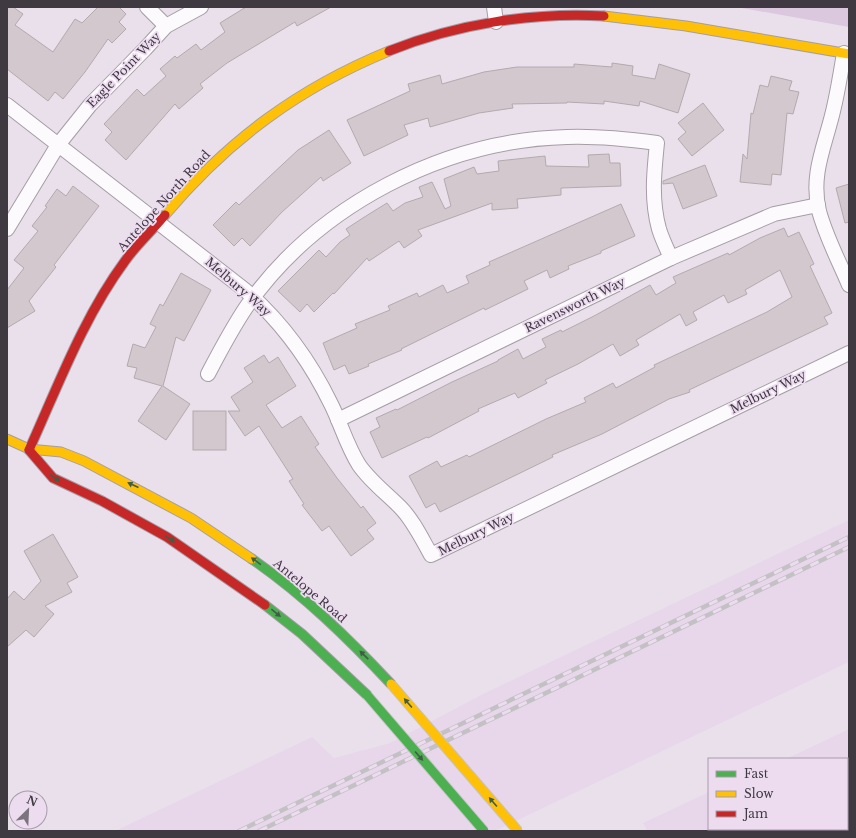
<svg xmlns="http://www.w3.org/2000/svg" width="856" height="838" viewBox="0 0 856 838" font-family="'Libre Baskerville',serif">
  <rect width="100%" height="100%" fill="#eae0ec"/>
  <g fill="#e8d7eb">
    <path d="M849,520v142l-354,169h-380l197,-94 22,21 56,-15 95,-50z"/>
    <path d="M849,729v102h-202l-4,-8 66,-31v37h138v-70h-61z"/>
  </g>
  <path fill="#dbc8de" d="M736,7h113v20z"/>
  <g fill="#d2c8cd" stroke="#b3aaae">
    <path d="M7,7h6l10,7 -8,11 38,27 22,-33 7,4 16,-16h21l7,7 -7,8 7,7 -14,14 -4,-4 -23,33 -22,27 -8,-7 -7,9 -41,-32z"/>
    <path d="M246,7h85l-34,19 -2,-4 -68,41 -27,21 3,4 -24,21 -4,-5 -49,56 -21,-20 7,-8 -8,-8 33,-35 7,7 22,-20 -6,-7 15,-13 2,2 19,-14 5,6 24,-18 -5,-9z"/>
    <path d="M612,63l21,3 -1,9 23,4 4,-15 31,10 -12,39 -38,-12 -1,5 -35,-5v3l-37,-2v1l-55,1 1,4 -34,5 -49,14 -2,-9 -24,7 4,10 -44,21 -17,-36 63,-29 -2,-7 32,-9 2,9 42,-12 33,-5h57v-3l38,3z"/>
    <path d="M771,76l21,5 -3,9 10,2 -6,22 -6,-1 -6,62 -9,-1 -1,11 -31,-3 3,-28 4,5 4,-46 2,1 7,-29 8,2z"/>
    <path d="M703,103l21,27 -32,26 -14,-17 8,-7 -8,-9z"/>
    <path d="M329,130l22,33 -28,18 -2,-4 -39,35 -32,34 -8,-8 -8,8 -21,-21 23,-23 3,3 59,-55z"/>
    <path d="M609,154l1,9h10l1,23 -60,2v7l-44,4 1,9 -26,2v-7l-74,27 4,6 -18,12 -5,-7 -30,20 -2,-3 -33,36 -1,-1 -19,19 -7,-8 -7,8 -22,-21 41,-41 7,7 14,-15 10,-7 -4,-6 20,-13 21,-13 6,8 12,-8 18,-6 -4,-10 13,-5 13,27 6,-3 -7,-27 30,-12 3,7 22,-3 -1,-10 47,-5 1,10 43,1 -1,-12z"/>
    <path d="M705,165l12,31 -34,13 -10,-26 -10,1v-3z"/>
    <path d="M849,184v38l-4,1 -9,-35z"/>
    <path d="M73,186l26,20 -45,59 2,2 -27,34 6,10 -28,17v-38l17,-22 -10,-8 24,-29 -6,-5 15,-19 -2,-1 12,-17 9,7z"/>
    <path d="M621,204l14,32 -34,15v2l-33,13 1,3 -19,9 -3,-8 -23,11 4,8 -43,21 -1,-2 -83,41 1,1 -34,14 1,2 -20,8 -4,-9 -11,5 -11,-27 34,-15 -2,-4 35,-14 -2,-4 29,-13 2,4 24,-12 4,8 22,-10 -3,-7 24,-11 -1,-3z"/>
    <path d="M784,228l4,9 11,-5 15,32 -4,2 22,47 -8,4 4,7 -139,66 1,2 -21,7 -67,35 -50,21 1,2 -113,55 -5,-9 -9,5 -17,-32 28,-15 4,6 26,-12 2,2 77,-38 40,-17 -2,-4 29,-15 3,5 39,-21 -1,-2 113,-53 25,-15 -12,-27 -35,20 2,4 -19,9 -4,-8 -31,17 4,8 -11,6 -6,-12 -44,26 3,5 -19,11 -7,-12 -35,20 -33,16 2,3 -29,15 -3,-5 -37,16 1,2 -51,27 -1,-1 -45,21 -12,-26 10,-5 -4,-9 20,-9 1,1 55,-28 46,-21v-1l20,-11 5,10 23,-12 -4,-8 19,-9 1,2 32,-16 56,-31 6,10 20,-12 -3,-6 55,-24 1,2 31,-17z"/>
    <path d="M181,273l30,17 -27,51 -8,-4 -13,49 27,18 -24,36 -28,-19 24,-35 -28,-8 3,-10 -10,-2 6,-22 12,4 11,-21 -6,-3 10,-20 3,2z"/>
    <path d="M264,355l5,8 9,-6 18,29 -30,19 16,23 19,-12 18,28 -4,3 22,31 24,30 2,-2 13,17 -9,7 7,9 -23,17 -22,-30 -7,5 -20,-26 2,-1 -15,-23 4,-2 -34,-53 -14,10 -17,-25h12l-9,-14 22,-15 -9,-14z"/>
    <rect x="193" y="411" width="33" height="39"/>
    <path d="M53,534l25,43 -11,6 5,9 -27,14 9,8 -20,23 -8,-7 -19,17v-48l7,-8 10,9 17,-19 -17,-30z"/>
  </g>
  <g fill="none" stroke-linecap="round" stroke-linejoin="round">
    <defs>
      <g id="street">
        <path d="M147,7l19,19"/>
        <path d="M494,7l2,15"/>
        <path d="M844,53c-3,18 -6,37 -10,54 -8,37 -24,66 -15,104 7,26 20,50 30,74"/>
        <path d="M7,105l238,185c37,32 65,71 86,114 10,20 16,42 28,61 11,16 27,28 41,42 13,13 22,32 31,48l418,-202"/>
        <path d="M7,229l51,-84 32,-40 55,-56 21,-23 35,-19"/>
        <path d="M208,374c12,-23 24,-46 39,-68 71,-101 197,-166 320,-169 30,-1 60,2 90,6 -3,29 -6,57 2,86 3,10 8,20 12,29"/>
        <path d="M338,420l333,-162 103,-44 44,-9"/>
      </g>
      <g id="fast">
        <path d="M252,559c52,36 96,79 139,125"/>
        <path d="M265,605l37,29 65,61"/>
      </g>
      <g id="slow">
        <path d="M604,16l82,10 163,28"/>
        <path d="M165,215c63,-75 134,-127 224,-164"/>
        <path d="M7,439l22,10 32,3 23,9 107,57 61,41"/>
      </g>
      <g id="jam">
        <path d="M389,51c67,-27 143,-39 215,-35"/>
        <path d="M29,450c29,-64 54,-132 96,-189 12,-17 27,-30 40,-46"/>
        <path d="M29,450l24,28 49,23 65,36 98,68"/>
      </g>
    </defs>
    <use href="#street" stroke="#a59da6" stroke-width="16"/>
    <use href="#fast" stroke="#a59da6" stroke-width="11"/>
    <use href="#slow" stroke="#a59da6" stroke-width="11"/>
    <use href="#jam" stroke="#a59da6" stroke-width="11"/>
    <use href="#street" stroke="#fcfafc" stroke-width="14"/>
    <use href="#fast" stroke="#4caf50" stroke-width="9"/>
    <use href="#slow" stroke="#ffc107" stroke-width="9"/>
    <use href="#jam" stroke="#c62828" stroke-width="9"/>
    <defs>
      <g id="rail">
        <path d="M239,831l610,-294"/>
        <path d="M259,831l590,-284"/>
      </g>
    </defs>
    <use href="#rail" stroke="#c3c1c4" stroke-width="4.5"/>
    <use href="#rail" stroke="#eddcf0" stroke-width="3" stroke-dasharray="9" stroke-linecap="butt"/>
    <defs>
      <path id="fast-bridge" d="M367,695l117,136"/>
      <path id="slow-bridge" d="M391,684l127,147"/>
    </defs>
    <use href="#fast-bridge" stroke="#c6c1c7" stroke-width="11" stroke-linecap="butt"/>
    <use href="#slow-bridge" stroke="#c6c1c7" stroke-width="11" stroke-linecap="butt"/>
    <use href="#fast-bridge" stroke="#4caf50" stroke-width="9"/>
    <use href="#slow-bridge" stroke="#ffc107" stroke-width="9"/>
  </g>
  <defs><path id="oneway-solid" d="M-6-.8H1V-3.2L6.5 0L1 3.2V.8H-6Z"/></defs>
  <g fill="#435c46">
    <use href="#oneway-solid" transform="translate(55 478) rotate(34)"/>
    <use href="#oneway-solid" transform="translate(133 485) rotate(-156)"/>
    <use href="#oneway-solid" transform="translate(170 539) rotate(32)"/>
    <use href="#oneway-solid" transform="translate(256 561) rotate(-144)"/>
    <use href="#oneway-solid" transform="translate(276 613) rotate(39)"/>
    <use href="#oneway-solid" transform="translate(364 655) rotate(-136)"/>
    <use href="#oneway-solid" transform="translate(408 703) rotate(-131)"/>
    <use href="#oneway-solid" transform="translate(419 756) rotate(49)"/>
    <use href="#oneway-solid" transform="translate(493 802) rotate(-131)"/>
  </g>
  <g text-anchor="middle" stroke-width="3.5" stroke-linejoin="round" paint-order="stroke">
    <g font-size="12" fill="#3f3941" stroke="#eddcf0">
      <text transform="translate(124 70) rotate(-46)" y="4">Eagle Point Way</text>
      <text transform="translate(164 201) rotate(-48)" y="4">Antelope North Road</text>
      <text transform="translate(238 287) rotate(41)" y="4">Melbury Way</text>
      <text transform="translate(575 305) rotate(-26)" y="4">Ravensworth Way</text>
      <text transform="translate(768 392) rotate(-26)" y="4">Melbury Way</text>
      <text transform="translate(476 534) rotate(-26)" y="4">Melbury Way</text>
      <text transform="translate(310 591) rotate(40)" y="4">Antelope Road</text>
    </g>
  </g>
  <rect width="856" height="838" fill="none" stroke="#3f3941" stroke-width="16"/>
  <rect x="708" y="758" width="140" height="72" fill="#eddcf0" stroke="#a79baa"/>
  <rect x="716" y="771" width="20" height="6" fill="#4caf50" stroke="#a79baa"/>
  <text x="744" y="778" font-size="12" fill="#3f3941">Fast</text>
  <rect x="716" y="791" width="20" height="6" fill="#ffc107" stroke="#a79baa"/>
  <text x="744" y="798" font-size="12" fill="#3f3941">Slow</text>
  <rect x="716" y="811" width="20" height="6" fill="#c62828" stroke="#a79baa"/>
  <text x="744" y="818" font-size="12" fill="#3f3941">Jam</text>
  <g transform="translate(28 810) rotate(24)"><circle r="19" fill="#eddcf0" stroke="#a79baa"/>
  <path d="M0-3L7 15L0 10L-7 15Z" fill="#7b737d"/>
  <text y="-6" font-size="11" font-weight="bold" text-anchor="middle" fill="#3f3941">N</text>
  </g>
</svg>
